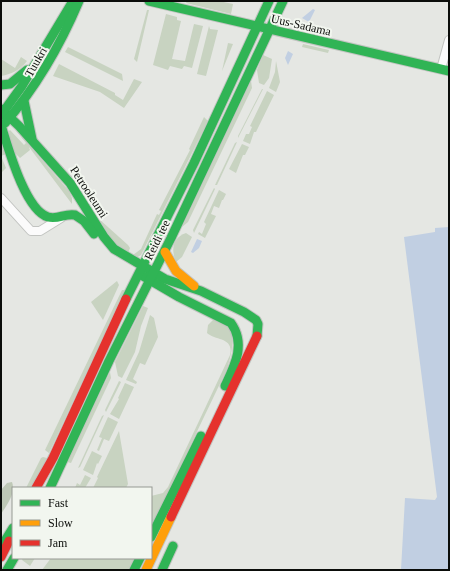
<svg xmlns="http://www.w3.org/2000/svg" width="450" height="571" viewBox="0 0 450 571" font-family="'Times New Roman',serif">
  <rect width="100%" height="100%" fill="#e5e7e3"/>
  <g fill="#c8d3c1">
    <path d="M187,1h32l14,3 -2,10 -45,-11z"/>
    <path d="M147,10h2l-12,52 -3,-3z"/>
    <path d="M166,14l11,3v3l4,1 -9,38 13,2 9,-37 9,2 -11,42 -8,-2 -2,3 -12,-3 -2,4 -15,-5z"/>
    <path d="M209,26l1,3 8,1 -12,46 -9,-2z"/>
    <path d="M228,43l5,1 -11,27z"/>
    <path d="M303,44l26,6 -1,3 -26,-6z"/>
    <path d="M68,47l54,27 1,7 -58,-29z"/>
    <path d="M263,55l9,4 -3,19 -5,7 -5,-2 -2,-13z"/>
    <path d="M21,57l6,4c-7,9 -15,13 -26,15v-17l14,9z"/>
    <path d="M276,61l4,21 -4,10 -7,-4 6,-16z"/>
    <path d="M59,64l56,29v2l8,5 11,-21 8,3 -18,26 -24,-16 -47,-16z"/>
    <path d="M251,81l1,7 -64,134 -6,5z"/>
    <path d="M262,89h1l-25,49v-2z"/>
    <path d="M267,91l7,4 -18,37h-2l-4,12 -7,-3 3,-7h3l3,-7 -2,-1z"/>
    <path d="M204,117l4,4 -67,134 -5,3 -3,-3 8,-6 16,-35 2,1 2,-4 -2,-1 31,-60 -1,-1z"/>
    <path d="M14,128l55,63 3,7v6l-43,-57 1,3 -10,8 -8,-8 -3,-19 1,-1 14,15 2,-2z"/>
    <path d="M1,139l5,15 -5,2 5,12 -5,5z"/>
    <path d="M237,142l-20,43h-2l20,-42z"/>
    <path d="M242,144l7,3 -4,8h-2l-7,18 -7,-4z"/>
    <path d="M214,188l1,1 -21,44 -1,-3z"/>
    <path d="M219,190l7,4 -3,6h-1l-3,8 -5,-2 -3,8 5,2 -11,22 -7,-4 1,-2 3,2 4,-10 -2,-2z"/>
    <path d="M99,219l29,26 2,3 -2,5 -11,-5z"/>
    <path d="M186,233l6,4 -10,20 -6,5c-5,-12 -4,-24 10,-29z"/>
    <path d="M117,281l2,4 -16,35 -12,-18z"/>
    <path d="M122,290h3l-76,163 -4,-3z"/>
    <path d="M143,306l5,2 -7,18 -6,26 -13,26 -4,-2 -3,-14z"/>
    <path d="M150,315l4,3 4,19 -13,28 -5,-2 -7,16 4,3 -1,2 -10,-4 13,-28z"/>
    <path d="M213,320c28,1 19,32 14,49l-72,150 -4,3v-26l12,-3 5,-6 62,-132c4,-18 -14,-14 -23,-22l1,-8z"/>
    <path d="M110,372l1,6 -40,85 -4,-1z"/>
    <path d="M119,381l2,1 -15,30 -1,-2z"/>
    <path d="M125,383l9,4 -15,32 -9,-5 9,-15 -1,-1z"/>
    <path d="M104,415l-24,52 -2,1 24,-52z"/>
    <path d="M108,417l10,5 -9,19 -5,-2 -5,12 -2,-1 5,-12 -3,-1z"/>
    <path d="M119,431l9,53 -2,4h-33l5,-10 -1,-1z"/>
    <path d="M92,451l10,5 -4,8 -1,-1 -4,12 -10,-5z"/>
    <path d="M43,457l4,1 -16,30h-5l15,-30z"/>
    <path d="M85,475l6,3 -6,10h-10l2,-5 3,2z"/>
    <path d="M23,558h12l-5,8 -8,-6z"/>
    <path d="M51,558h84l-7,12h-86z"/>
  </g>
  <path fill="#bec8b6" d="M12,482c4,11 -5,23 -11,32v-24l6,-7z"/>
  <g fill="#c1cfe2">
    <path d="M313,9l2,1 -6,12 -7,-4z"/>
    <path d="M288,51l5,3 -5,11 -3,-7z"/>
    <path d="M449,227v343h-48l4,-72 30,2 2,-3 -33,-260 31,-5v-4z"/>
    <path d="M197,239l5,2 -3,7 -6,5 -2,-1z"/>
  </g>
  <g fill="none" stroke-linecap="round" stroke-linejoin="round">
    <defs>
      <g id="street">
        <path d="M441,69l8,-29"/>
        <path d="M1,198l30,33h9l21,-13"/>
      </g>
      <g id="fast">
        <path d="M149,1l300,70"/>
        <path d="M1,85l9,-1 17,-14"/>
        <path d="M24,101l8,38"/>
        <path d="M1,109l18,17 51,57 34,54 10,12 51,30 36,12 43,21 12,8 2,4 -1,12"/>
        <path d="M1,115l21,-29 51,-85"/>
        <path d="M5,123c32,-37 55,-77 74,-122"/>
        <path d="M1,125c7,22 24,85 47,92 10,3 17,-4 27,-2l9,6 10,13"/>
        <path d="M143,276l36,21 52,26c15,21 4,42 -6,63"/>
        <path d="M126,299l68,-136 75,-162"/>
        <path d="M50,488l59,-127 62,-123 112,-237"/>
        <path d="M151,537l50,-101"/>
        <path d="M1,547l12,-19"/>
        <path d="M7,570l7,-12"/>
        <path d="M134,570l6,-12"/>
        <path d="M162,570l11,-24"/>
      </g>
      <g id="slow">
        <path d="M165,252l11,19 18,15"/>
        <path d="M146,570l25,-53"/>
      </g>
      <g id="jam">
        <path d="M36,488l17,-30 73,-159"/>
        <path d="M171,517l86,-181"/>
        <path d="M1,557l8,-16"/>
      </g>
    </defs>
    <use href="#street" stroke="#c2c4c1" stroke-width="10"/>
    <use href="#fast" stroke="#c2c4c1" stroke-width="11"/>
    <use href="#slow" stroke="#c2c4c1" stroke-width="11"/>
    <use href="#jam" stroke="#c2c4c1" stroke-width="11"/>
    <use href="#street" stroke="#fbfbfb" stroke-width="8"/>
    <use href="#fast" stroke="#30b455" stroke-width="9"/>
    <use href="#slow" stroke="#ff9f0a" stroke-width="9"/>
    <use href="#jam" stroke="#e5322d" stroke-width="9"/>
  </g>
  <g text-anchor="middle" stroke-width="4" stroke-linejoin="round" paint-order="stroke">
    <g font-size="12" fill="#0b0d0a" stroke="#f2f6ef">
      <text transform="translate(301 25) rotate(13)" y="4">Uus-Sadama</text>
      <text transform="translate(36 62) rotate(-60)" y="4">Tuukri</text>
      <text transform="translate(89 192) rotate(57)" y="4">Petrooleumi</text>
      <text transform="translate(157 240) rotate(-64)" y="4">Reidi tee</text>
    </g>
  </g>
  <rect width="450" height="571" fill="none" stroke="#0b0d0a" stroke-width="4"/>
  <rect x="12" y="487" width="140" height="72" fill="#f2f6ef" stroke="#969993"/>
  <rect x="20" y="500" width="20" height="6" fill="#30b455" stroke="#969993"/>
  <text x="48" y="507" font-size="12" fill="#0b0d0a">Fast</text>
  <rect x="20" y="520" width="20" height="6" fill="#ff9f0a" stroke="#969993"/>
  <text x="48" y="527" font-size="12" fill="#0b0d0a">Slow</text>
  <rect x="20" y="540" width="20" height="6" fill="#e5322d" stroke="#969993"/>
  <text x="48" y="547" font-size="12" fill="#0b0d0a">Jam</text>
</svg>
